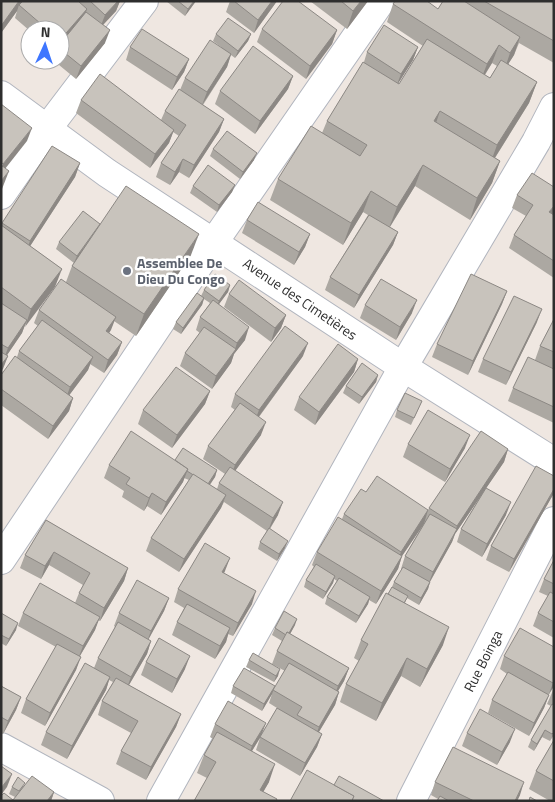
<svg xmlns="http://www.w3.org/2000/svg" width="555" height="802" viewBox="0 0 555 802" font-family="'Titillium Web',sans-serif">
  <rect width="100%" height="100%" fill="#efe7e1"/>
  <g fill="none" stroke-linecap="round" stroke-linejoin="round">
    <defs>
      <g id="minor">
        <path d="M1,95l106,78 296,194 151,95"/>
        <path d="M1,195l46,-66 97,-128"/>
        <path d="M1,560l213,-318 167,-241"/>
        <path d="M1,747l99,54"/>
        <path d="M161,801l242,-434 133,-225 18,-35"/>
        <path d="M411,801l143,-280"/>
      </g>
    </defs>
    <use href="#minor" stroke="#b1b5be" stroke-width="30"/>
    <use href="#minor" stroke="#fff" stroke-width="28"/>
  </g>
  <g fill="#aca8a2" fill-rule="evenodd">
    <path d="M1,1h119l-4,10 -13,14 2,18 -29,36 -23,-19h7v-30h-30v1l-15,-13 2,-7 -16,22z"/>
    <path d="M166,1h30l-11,15z"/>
    <path d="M230,1h47l-23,32 -28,-21z"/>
    <path d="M310,1h58l-21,28z"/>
    <path d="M443,1h111v62l-35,-20 -5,12 -6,9 29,18 -8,21 -34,55 5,3 -8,22 -22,37 -55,-34 -25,41 8,5 -5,13 -39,63 -29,-18 5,-13 38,-62 -5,-3 -20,33 -73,-45 8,-21 44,-46 5,-12 37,-59 3,-10 51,-5 -5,13 -15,23 1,1 24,-38 -36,-24 6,-18 45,5zM492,63l5,3 -7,12 -5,-3z"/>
    <path d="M262,29l75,1 -5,14 -26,35 -49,-37z"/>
    <path d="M216,34h35l-3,7 -13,17 -4,-3 -4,12 -24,38 21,14 -5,13 -30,46 -10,-6 -9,13 -14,-8 5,-14 18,-27 -6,-4 -4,11 -19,25 -74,-55 5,-13 80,20 4,-9 15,-21 5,-12 36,-31 -8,-6z"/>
    <path d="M130,47l59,12 -5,13 -12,18 -46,-30z"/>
    <path d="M293,76l-5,13 -33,45 -40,-30 5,-13z"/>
    <path d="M213,149l41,11 -14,19 -30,-23z"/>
    <path d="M80,163l-5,14 -45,69 32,23 -38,58 -2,6 -15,22 1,1 -7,15v-146l1,-2z"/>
    <path d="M235,185l-3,7 -15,20 -27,-19 3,-7z"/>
    <path d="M517,195l37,20v63l-45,-30 5,-13 12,-19 -14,-8z"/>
    <path d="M247,220l63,14 -5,13 -11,18 -52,-32z"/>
    <path d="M100,224l91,31 -55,81 -22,-15 -5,12 13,9 -5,13 -13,18 -14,-9 -2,6 -19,25 4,3 -4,13 -21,28 -47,-34v-30l16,-18 2,-6 19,-25 -4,-3 5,-13 27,-28 6,-16 2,-3 -18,-14 3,-7z"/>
    <path d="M230,285l-2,7 -9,12 26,36 -11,14 -3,9 -19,26 -32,-23 5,-13 15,-20 -4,-3 4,-13 10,-14 -6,-4 -2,6 -21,29 -8,-5 3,-7 25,-26 3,-6z"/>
    <path d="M507,291l-5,13 -34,71 -36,-18 5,-13z"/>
    <path d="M229,294l57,21 -5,13 -10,14 -47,-35z"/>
    <path d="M365,305l47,8 -16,27 -36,-22z"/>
    <path d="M554,319v104l-46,-22 5,-13 22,-28 5,-14z"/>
    <path d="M537,322l-31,63 -28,-13 5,-13z"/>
    <path d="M303,356l-44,61 2,18 -26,36 43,44 -8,14 15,19 -8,13 -19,-12 2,-7 7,-11 -43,-29 -3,6 -42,64 -33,-21 5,-13 38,-58 -5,-2 -1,4 -22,33 -14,-9 -3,5 -22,-14 2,-6 -20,-13 5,-13 66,-5 42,10 -2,7 -5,8 7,4 2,-6 6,-9 -22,-15 5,-13 27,-36 -4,-3 4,-13z"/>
    <path d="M358,359l-4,13 -39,53 -21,-15 5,-13z"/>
    <path d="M378,375l-2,7 -17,22 -16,-11 3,-7z"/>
    <path d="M210,391l-5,13 -33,44 -34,-24 5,-14z"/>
    <path d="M422,401l-11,24 -16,-8 2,-7z"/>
    <path d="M408,444l57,4 -20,34 -42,-25z"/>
    <path d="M508,449l-4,13 -18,26 20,27 -24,42 -25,-15 4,-13 19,-32 -25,37 -3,8 -22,40 -2,7 -9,16 -12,-7 -2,5 38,42 -23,42 -19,-11 -25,45 -36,-19 6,-18 13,-23 -5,-3 7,-18 27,-46 4,-7 2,-5 8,-12 -1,-1 4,-13 20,-35 -23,35 -4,13 -22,35 -7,-4 -1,4 -12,19 -31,-19 2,-7 10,-16 -3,-2 -1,4 -10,16 -19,-12 2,-7 8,-13 -2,-2 5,-13 25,-33 2,-5 22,-22 62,18 1,-2z"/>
    <path d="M554,476v17l-45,79 -23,-12 5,-14z"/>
    <path d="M46,520l82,48 -4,13 -24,40 -2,-1 -3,10 -15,26 -4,14 -31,56 -24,-13 5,-14 30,-52 -38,-21 5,-13 52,-10 4,-10 4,-8 -34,-20 -8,14 -21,-11 5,-13z"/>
    <path d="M554,560v78l-21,-12 5,-13 10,-17 -9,-4 5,-13z"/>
    <path d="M225,571l-1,2 28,31 -19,32 -5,-2 -2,8 -11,17 -43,-24 5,-13 7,-14 -10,-6 4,-13z"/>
    <path d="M169,598l-5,13 -16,28 3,2 -4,13 -18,31 52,29 -5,13 -30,53 -30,-16 5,-13 10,-18 -33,-18 4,-14 11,-19 -4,-2 -3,10 -39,69 -26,-14 5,-13 48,-64 4,-10 17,-31 -1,-1 5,-13z"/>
    <path d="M1,613l15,17 -10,16 -5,-3z"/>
    <path d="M295,625l-5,9 59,34 -5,13 -6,10 1,1 -4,13 -16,27 3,2 -5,13 -17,29 -44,-26 4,-12 -8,13 17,31 -6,10 -56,-14 -10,-5 7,-18 9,-16 -3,-2 5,-13 46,11 16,-27 -8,-5 3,-9 -10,17 -31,-18 2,-7 41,4 11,-19 -13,-7 5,-13 5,-10 -10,-6 3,-7z"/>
    <path d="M554,647v39l-6,9h1l-5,13 -15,28 -41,-23 4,-13 15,-26 -7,-5 4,-13z"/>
    <path d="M249,660l29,16 -4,6 -28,-15z"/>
    <path d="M146,662l39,7 -13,24 -31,-18z"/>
    <path d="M1,686l20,11 -5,13 -13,24 -2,-1z"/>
    <path d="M554,688v47l-4,6 -8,-4 -8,14 -6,-4 3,-7 20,-34 -4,-2z"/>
    <path d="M467,733l43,9 -13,23 -35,-19z"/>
    <path d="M554,740v61h-4l-21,-12 7,-18z"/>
    <path d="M435,782l85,13 -3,6h-80l1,-2 -7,-4z"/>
    <path d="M24,786l30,6 -3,9h-50l12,-1 2,-3 -6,-3 3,-7z"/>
  </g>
  <g fill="#8c8884">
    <path d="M19,1h5l-5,4 -2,6 -16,22v-7z"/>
    <path d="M118,1h2l-4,10 -16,17 5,-13z"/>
    <path d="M194,1h2l-11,15 3,-7z"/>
    <path d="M272,1h5l-23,32 4,-13z"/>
    <path d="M361,1h7l-21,28 6,-18z"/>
    <path d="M87,9l-5,13 -22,25v-7z"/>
    <path d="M110,30l-5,13 -29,36 5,-13z"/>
    <path d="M337,30l-5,14 -26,35 4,-13z"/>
    <path d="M251,34l-3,7 -13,17 3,-7z"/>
    <path d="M520,37l-6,18 -10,16 6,-18z"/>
    <path d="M499,45l-7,18 -12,19 7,-18z"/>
    <path d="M418,47l-5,13 -17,27 5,-13z"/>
    <path d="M231,54l-4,13 -25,38 5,-13z"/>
    <path d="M189,59l-5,13 -12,18 5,-13z"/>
    <path d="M293,76l-5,13 -33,45 5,-13z"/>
    <path d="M537,82l-8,21 -40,64 8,-22z"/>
    <path d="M440,111l-7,21 1,-11z"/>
    <path d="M224,119l-5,13 -30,46 5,-13z"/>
    <path d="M32,128l-5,13 -26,33v-4l2,-6z"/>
    <path d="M174,130l-5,13 -19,25 5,-14z"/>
    <path d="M257,153l-3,7 -14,19 3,-7z"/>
    <path d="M183,159l-4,13 -9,13 5,-13z"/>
    <path d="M500,161l-8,22 -22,37 7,-22z"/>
    <path d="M80,163l-5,14 -50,77 5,-13z"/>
    <path d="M423,165l-8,21 -26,42 8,-21z"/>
    <path d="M9,171l-7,18 -1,1v-9z"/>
    <path d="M235,185l-3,7 -15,20 2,-7z"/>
    <path d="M371,191l-8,21 -20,33 8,-22z"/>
    <path d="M554,206v6l-9,13 4,-13z"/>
    <path d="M101,225l-27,38 3,-7z"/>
    <path d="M398,232l-5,13 -39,63 5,-13z"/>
    <path d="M199,234l-8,21 -55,81 8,-22z"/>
    <path d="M310,234l-5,13 -11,18 5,-13z"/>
    <path d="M62,269l-7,18 -30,40 6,-18z"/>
    <path d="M230,285l-2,7 -12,16 3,-7z"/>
    <path d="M507,291l-5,13 -34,71 5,-14z"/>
    <path d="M204,298l-2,7 -21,29 2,-6z"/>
    <path d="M417,300l-5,13 -16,27 4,-13z"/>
    <path d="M542,309l-5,13 -31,63 5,-13z"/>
    <path d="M286,315l-5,13 -10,14 4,-14z"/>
    <path d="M116,317l-5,13 -9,14 4,-13z"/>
    <path d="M27,320l-5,13 -19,28 5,-13z"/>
    <path d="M249,327l-4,13 -11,14 -3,9 -19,26 4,-13 18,-24 3,-9z"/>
    <path d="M122,342l-5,13 -13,18 4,-13z"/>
    <path d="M308,343l-5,13 -49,67 5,-13z"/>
    <path d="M8,356l-5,13 -2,2v-6z"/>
    <path d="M93,357l-5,13 -23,31 5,-14z"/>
    <path d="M358,359l-4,13 -39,53 4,-13z"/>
    <path d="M378,375l-2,7 -17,22 3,-7z"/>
    <path d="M210,391l-5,13 -33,44 5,-13z"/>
    <path d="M73,398l-4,13 -21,28 5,-13z"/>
    <path d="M266,422l-5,13 -31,43 5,-13z"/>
    <path d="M470,435l-5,13 -20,34 5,-13z"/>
    <path d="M508,449l-4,13 -49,72 -3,8 -24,43 5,-13 20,-35 4,-11z"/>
    <path d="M188,469l-5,13 -22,33 5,-13z"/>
    <path d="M217,470l-2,7 -10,14 3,-6z"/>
    <path d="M554,489v4l-45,79 5,-13z"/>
    <path d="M152,493l-5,13 -3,5 5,-13z"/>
    <path d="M226,495l-5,13 -42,64 5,-13z"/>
    <path d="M283,502l-5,13 -10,16 5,-13z"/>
    <path d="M511,502l-5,13 -24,42 5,-13z"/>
    <path d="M428,510l-4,14 -22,32 -4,13 -22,35 5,-13 15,-26 5,-13z"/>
    <path d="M288,541l-3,7 -8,13 2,-7z"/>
    <path d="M54,552l-5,13 -8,14 4,-13z"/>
    <path d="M230,558l-5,13 -8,14 5,-13z"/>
    <path d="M128,568l-4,13 -24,40 4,-13z"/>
    <path d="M335,576l-2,7 -10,16 3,-7z"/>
    <path d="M430,582l-2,7 -9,16 2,-7z"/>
    <path d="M256,591l-4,13 -19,32 5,-13z"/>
    <path d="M370,597l-2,7 -12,19 3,-7z"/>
    <path d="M169,598l-5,13 -18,33 5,-13z"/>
    <path d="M100,617l-5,13 -17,29 5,-13z"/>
    <path d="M297,619l-2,6 -10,18 2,-7z"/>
    <path d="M18,623l-2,7 -10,16 3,-7z"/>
    <path d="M449,627l-6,18 -23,42 7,-18z"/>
    <path d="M230,628l-4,14 -11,17 5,-13z"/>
    <path d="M151,641l-4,13 -21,36 5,-13z"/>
    <path d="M190,656l-5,13 -13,24 5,-14z"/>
    <path d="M81,657l-5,13 -31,56 5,-13z"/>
    <path d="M407,658l-6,18 -25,45 6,-18z"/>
    <path d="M349,668l-5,13 -11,18 5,-13z"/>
    <path d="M280,669l-2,7 -4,6 2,-6z"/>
    <path d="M110,677l-4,13 -39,69 5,-13z"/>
    <path d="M554,681v5l-6,10 5,-13z"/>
    <path d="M275,686l-3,8 -10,17 2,-7z"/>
    <path d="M339,692l-4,13 -21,35 5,-13z"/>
    <path d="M549,695l-5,13 -15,28 5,-13z"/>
    <path d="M21,697l-5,13 -13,24 5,-13z"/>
    <path d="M181,714l-5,13 -30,53 5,-13z"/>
    <path d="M266,723l-5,13 -14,23 5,-13z"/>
    <path d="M515,729l-5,13 -13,23 5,-13z"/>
    <path d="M545,730l-3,7 -8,14 3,-7z"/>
    <path d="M322,734l-5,13 -17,29 5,-13z"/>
    <path d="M275,764l-6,18 -11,19 2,-11z"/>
    <path d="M12,774l-5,13 -6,8v-7z"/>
    <path d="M524,782l-4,13 -3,6h-2z"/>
    <path d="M54,792l-3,9h-4z"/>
  </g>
  <g fill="#c8c3bc" stroke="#8c8884">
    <path d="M1,1h18l-18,25z"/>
    <path d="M23,1h55l9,8 -27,31v-10h-12l-29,-25z"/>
    <path d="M90,1h28l-13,14z"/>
    <path d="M178,1h16l-6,8z"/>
    <path d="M234,1h38l-14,19z"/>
    <path d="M283,1h15l39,29 -27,36 -48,-37z"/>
    <path d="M341,1h20l-8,10z"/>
    <path d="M395,1h32l11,8 5,-8h21l56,36 -10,16 -11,-8 -12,19 -94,-60z"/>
    <path d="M484,1h70v40z"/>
    <path d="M86,12l24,18 -29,36 -21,-17v-5z"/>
    <path d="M228,18l23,16 -13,17 -22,-17z"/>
    <path d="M384,25l34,22 -17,27 -34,-22z"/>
    <path d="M142,29l47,30 -12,18 -47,-30z"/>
    <path d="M427,39l63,39 11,-18 36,22 -40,63 -57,-34 -6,10 66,40 -23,37 -54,-33 -26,42 -26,-16 -20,32 -73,-44 33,-53 49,30 7,-11 -40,-24 36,-59 36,22z"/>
    <path d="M210,40l21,14 -24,38 -22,-14z"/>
    <path d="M253,46l40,30 -33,45 -40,-30z"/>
    <path d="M100,74l74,56 -19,24 -74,-54z"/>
    <path d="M179,89l45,30 -30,46 -11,-6 -8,13 -14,-9 25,-38 -21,-14z"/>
    <path d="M1,104l31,24 -29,36 -2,-1z"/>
    <path d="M227,131l30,22 -14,19 -30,-23z"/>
    <path d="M52,146l28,17 -50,78 -28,-18z"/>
    <path d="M1,165l8,6 -8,10z"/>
    <path d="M208,165l27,20 -16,20 -26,-19z"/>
    <path d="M532,173l22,14v19l-5,6 5,3v46l-40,-26 19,-30 -16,-10z"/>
    <path d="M126,186l73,48 -55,80 -72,-48z"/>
    <path d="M258,202l52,32 -11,18 -52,-32z"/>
    <path d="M83,211l17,13 -23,32 -18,-14z"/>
    <path d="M369,215l29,17 -39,63 -29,-18z"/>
    <path d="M1,225l61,44 -31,40 -30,-22z"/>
    <path d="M215,274l15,11 -11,16 -15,-11z"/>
    <path d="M471,274l36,17 -34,70 -36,-17z"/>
    <path d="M61,279l55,38 -10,14 16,11 -14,18 -69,-50z"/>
    <path d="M381,279l36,21 -17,27 -35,-22z"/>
    <path d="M239,280l47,35 -11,13 -46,-34z"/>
    <path d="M197,293l7,5 -21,30 -7,-6z"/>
    <path d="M514,296l28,13 -31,63 -28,-13z"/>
    <path d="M213,300l36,27 -12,16 -37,-26z"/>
    <path d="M1,303l26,17 -19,28 -7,-4z"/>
    <path d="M554,319v33l-14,-6z"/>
    <path d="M42,320l51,37 -23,30 -51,-36z"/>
    <path d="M285,326l23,17 -49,67 -24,-16z"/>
    <path d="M204,327l32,22 -20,27 -31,-23z"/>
    <path d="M338,344l20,15 -39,53 -20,-15z"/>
    <path d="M1,352l7,4 -7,9z"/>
    <path d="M15,356l58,42 -20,28 -52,-37v-14z"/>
    <path d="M528,357l26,12v38l-41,-19z"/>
    <path d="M362,363l16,12 -16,22 -16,-11z"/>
    <path d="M176,367l34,24 -33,44 -34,-25z"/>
    <path d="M405,393l17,8 -8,17 -17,-8z"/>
    <path d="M240,403l26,19 -31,43 -27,-19z"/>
    <path d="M428,410l42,25 -20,34 -42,-25z"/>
    <path d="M131,431l57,38 -22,33 -14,-9 -3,5 -23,-14 4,-6 -21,-13z"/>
    <path d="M481,431l27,18 -51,77 -28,-18z"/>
    <path d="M183,448l34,22 -9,14 -21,-13 1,-2 -13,-9z"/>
    <path d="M536,466l18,10v13l-40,70 -23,-13z"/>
    <path d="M230,467l53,35 -10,16 -54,-35z"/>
    <path d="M193,474l33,21 -42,64 -33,-21z"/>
    <path d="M377,476l51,34 -27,42 -57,-38 17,-25 5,3z"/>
    <path d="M486,488l25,14 -24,42 -26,-15z"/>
    <path d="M430,514l27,15 -24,43 -28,-16z"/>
    <path d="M338,517l64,39 -21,35 -64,-39z"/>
    <path d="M46,520l82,48 -24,40 -25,-15 11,-20 -36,-21 -9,14 -20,-11z"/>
    <path d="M269,528l19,13 -9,13 -19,-12z"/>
    <path d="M205,543l25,15 -8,14 34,19 -18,32 -60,-34z"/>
    <path d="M554,560v24l-10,-5z"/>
    <path d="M316,564l19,12 -9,16 -20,-12z"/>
    <path d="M403,567l27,15 -9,16 -27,-16z"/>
    <path d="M339,578l31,19 -11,19 -32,-19z"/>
    <path d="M137,580l32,18 -18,33 -32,-18z"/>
    <path d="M40,583l60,34 -17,29 -60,-33z"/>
    <path d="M392,587l16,9 -4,7 -16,-9z"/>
    <path d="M550,592l4,2v28l-16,-9z"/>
    <path d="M386,593l63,34 -22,42 -20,-11 -25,45 -36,-19 22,-40 -7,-4z"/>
    <path d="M187,604l43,24 -10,18 -43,-24z"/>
    <path d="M284,611l13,8 -8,14 -2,-1 -1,3 -11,-7z"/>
    <path d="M1,613l17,10 -9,16 -8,-4z"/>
    <path d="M118,622l33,19 -20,36 -33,-19z"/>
    <path d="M520,628l34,19v34l-1,2 -49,-27z"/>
    <path d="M287,632l62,36 -11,18 -61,-35z"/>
    <path d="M159,638l31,18 -13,23 -31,-17z"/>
    <path d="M57,644l24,13 -31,56 -24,-14z"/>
    <path d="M253,653l27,16 -4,7 -27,-16z"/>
    <path d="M85,663l25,14 -38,69 -26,-14z"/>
    <path d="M289,663l50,29 -20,35 -22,-12 5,-8 -29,-17z"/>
    <path d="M244,668l31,18 -11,18 -31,-18z"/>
    <path d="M508,672l41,23 -15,28 -42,-23z"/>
    <path d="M116,678l65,36 -30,53 -30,-16 17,-30 -36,-20z"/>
    <path d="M1,686l20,11 -13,24 -7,-4z"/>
    <path d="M228,701l38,22 -14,23 -37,-22z"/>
    <path d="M552,704l2,1v27l-2,2 -7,-4 -8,14 -6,-4z"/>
    <path d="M277,708l45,26 -17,29 -45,-26z"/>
    <path d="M480,709l35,20 -13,23 -35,-19z"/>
    <path d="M217,732l58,32 -15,26 17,9 -1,2h-82l22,-39 -12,-7z"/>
    <path d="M554,740v41l-18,-10z"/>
    <path d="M453,747l71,35 -9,19h-41l-39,-19z"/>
    <path d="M1,766l11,8 -11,14z"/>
    <path d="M307,770l47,26 -2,5h-62z"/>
    <path d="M32,776l22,16 -7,9h-46v-5l3,-3 9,7z"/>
    <path d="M339,776l45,25h-32l2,-5 -20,-11z"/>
    <path d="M18,777l7,6 -6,8 -7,-4z"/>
    <path d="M440,796l9,5h-12z"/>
    <path d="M530,797l7,4h-8z"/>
  </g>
  <circle fill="#6b7280" stroke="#fff" stroke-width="2" cx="127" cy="271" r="5"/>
  <g text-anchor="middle" stroke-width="5" stroke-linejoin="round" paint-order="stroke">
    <g font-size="14" font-weight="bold" fill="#5b616d" stroke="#fff" text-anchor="start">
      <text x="137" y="268">Assemblee De<tspan x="137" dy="16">Dieu Du Congo</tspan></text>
    </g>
    <g font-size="14" fill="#2e2e2e" stroke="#fff">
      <text transform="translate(300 299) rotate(34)" y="5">Avenue des Cimetières</text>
      <text transform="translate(483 661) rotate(-63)" y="5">Rue Boinga</text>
    </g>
  </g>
  <rect width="555" height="802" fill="none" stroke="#2e2e2e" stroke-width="5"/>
  <g transform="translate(45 45) rotate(3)"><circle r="24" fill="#ffffff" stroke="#ababab"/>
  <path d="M0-4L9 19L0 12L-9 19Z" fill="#3e76ff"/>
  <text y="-8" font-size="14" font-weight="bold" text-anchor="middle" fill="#2e2e2e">N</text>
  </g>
</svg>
